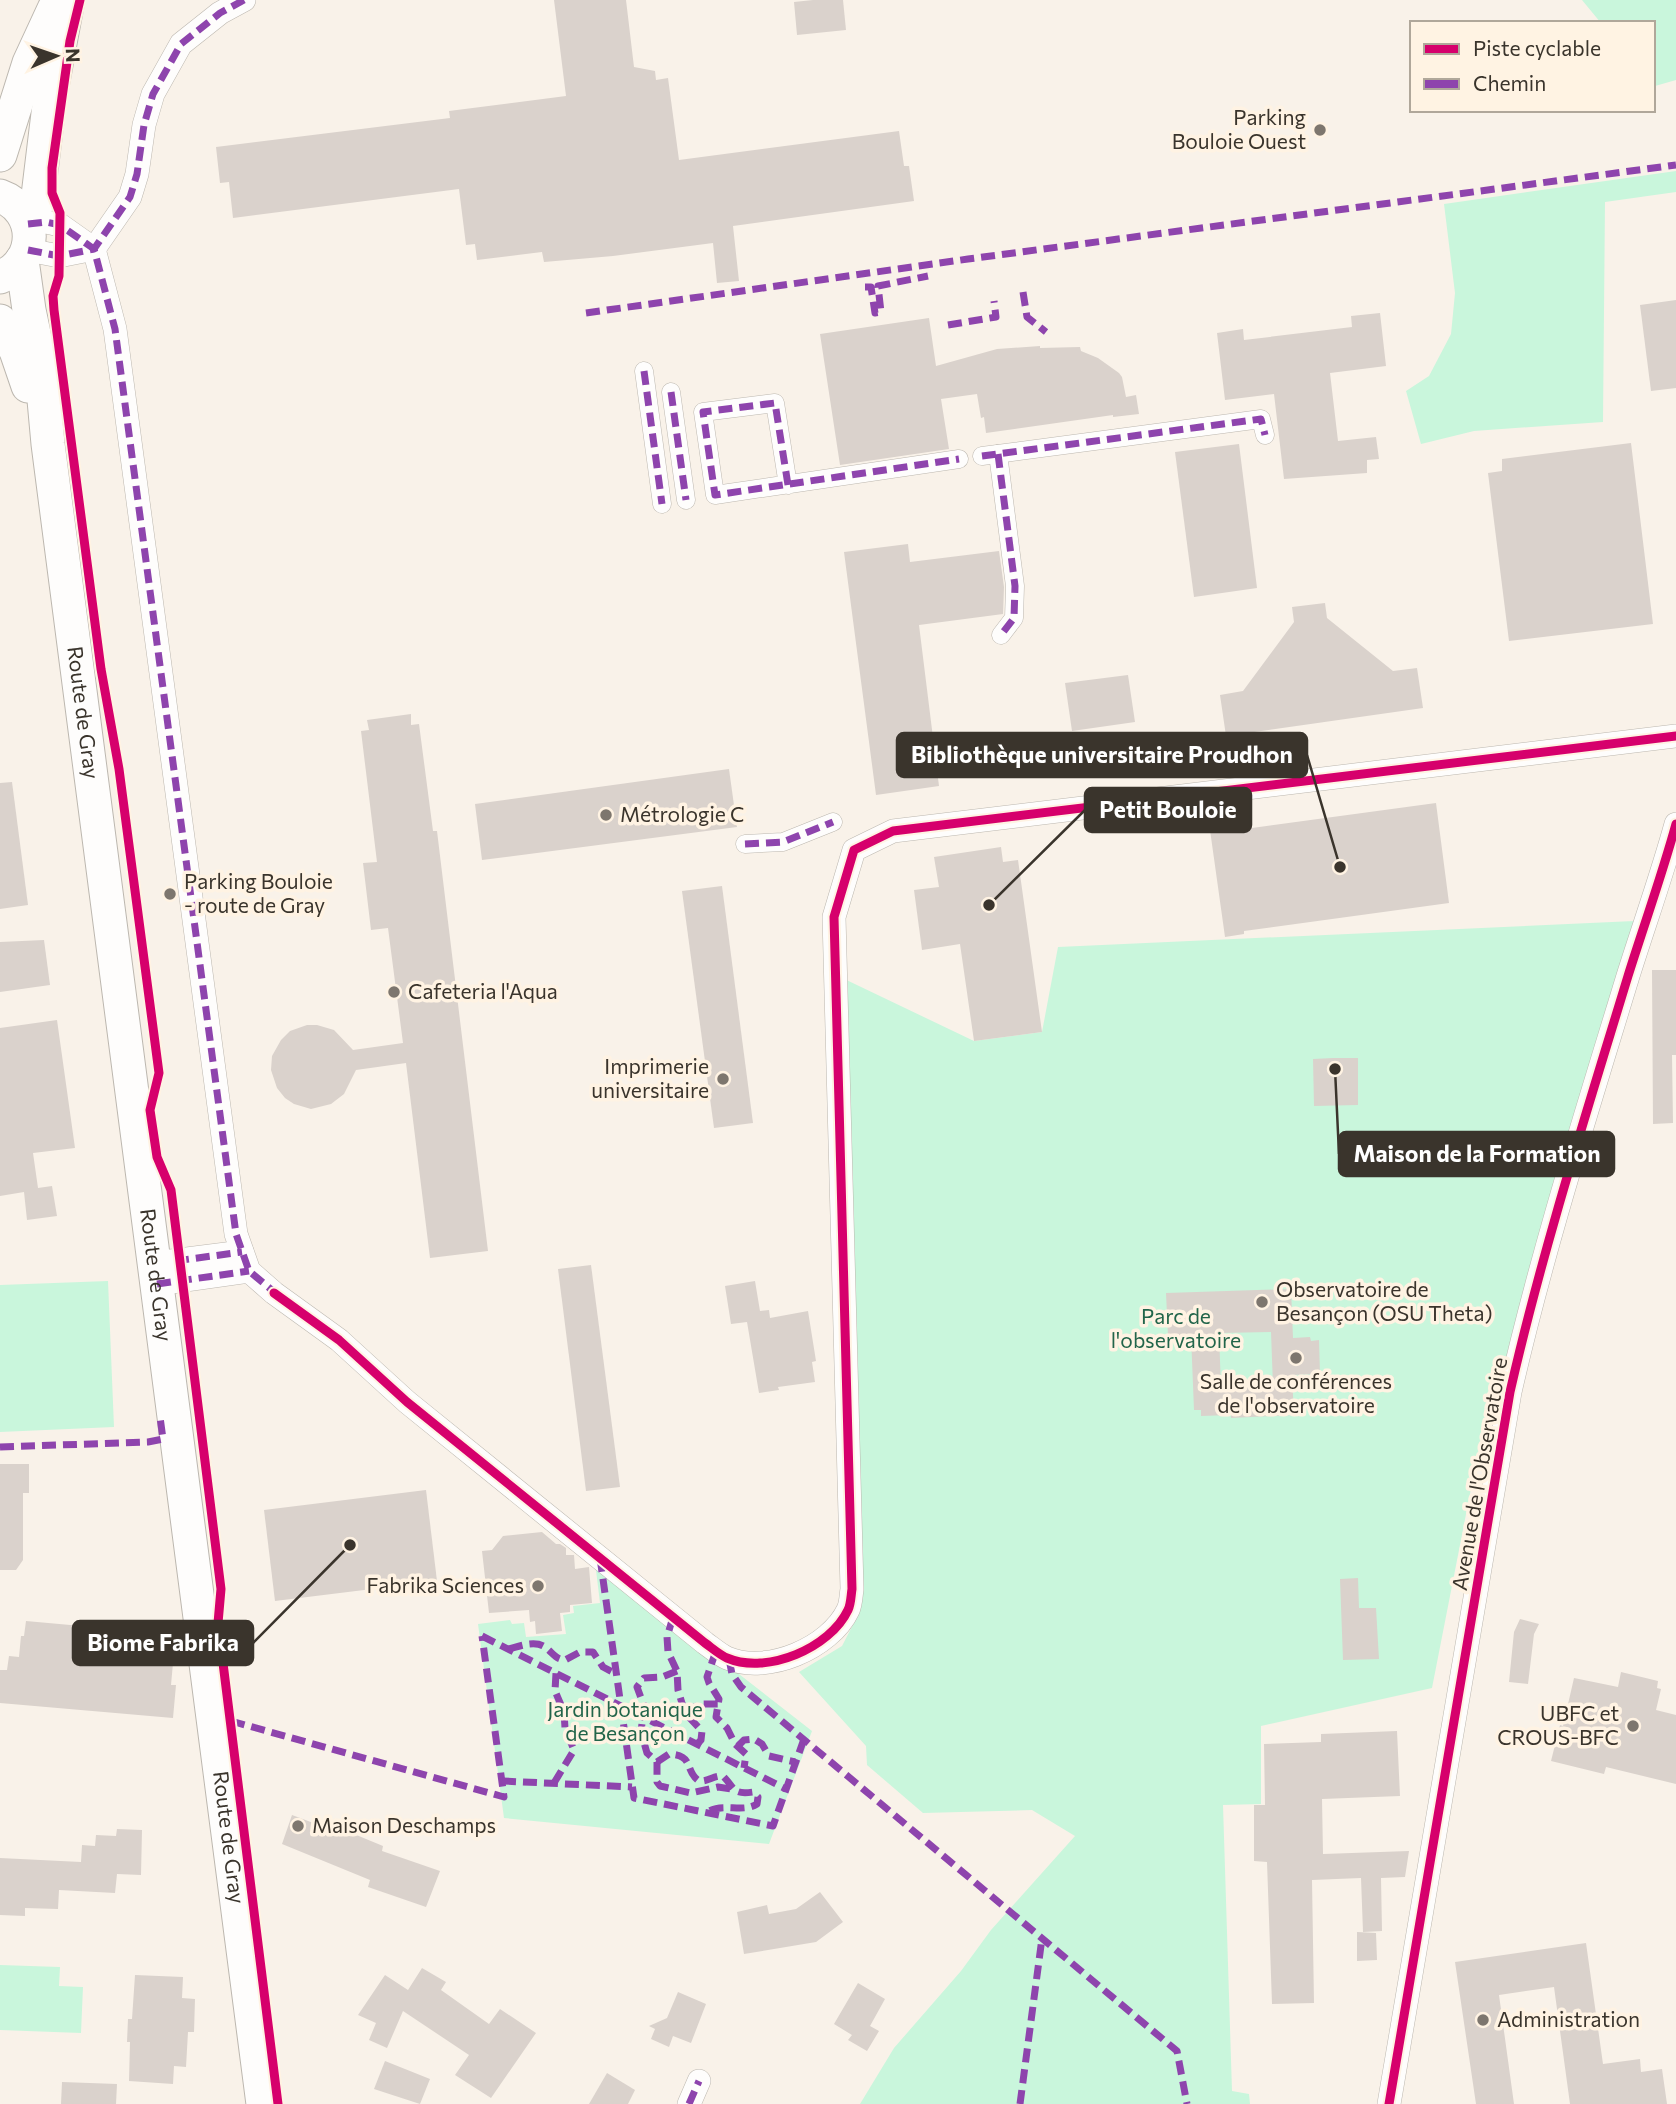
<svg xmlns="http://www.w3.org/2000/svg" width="1676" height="2104" viewBox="0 0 1676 2104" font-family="Commissioner,sans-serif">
  <rect width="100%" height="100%" fill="#f9f2e9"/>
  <g fill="#c9f6dc">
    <path d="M1582,0h94v80l-21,6 -2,-2v-61h-52z"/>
    <path d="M1676,171v21l-71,10 -2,220 -129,9 -53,13 -15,-53 23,-15 22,-42 4,-41 -11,-89z"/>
    <path d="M1634,921l-157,537 -45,230 -171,38v78l-38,1 9,286 17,3 1,10h-390l34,-56 67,-77 30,-41 84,-94 -43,-26 -109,3 -56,-48 -1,-19 -67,-74 43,-26 15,-29 -21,-642 138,66 68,-9 16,-85z"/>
    <path d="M108,1281l6,146 -114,5v-147z"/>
    <path d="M595,1562l217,169 -43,113 -265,-26 -26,-194 32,-4 2,4 12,-1 2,14 40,-3 -3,-19 11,-2 -1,-7 27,-3z"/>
    <path d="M0,1965l60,2 -1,19 24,1 -2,46 -81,-3z"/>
  </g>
  <g fill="#dad2cc" fill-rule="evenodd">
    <path d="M554,0h72l8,67 21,4 1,9 12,-2 11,82 220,-29 5,35h5l5,35 -181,25 6,55 -22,2 -4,-40 -100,13 -69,6 -2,-10 -65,8 -2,-16 -9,1 -7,-56 -226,29 -4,-36 -9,1 -4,-36 234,-29 -1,-7 117,-15z"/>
    <path d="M813,0h30l3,30 -49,5 -3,-33z"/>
    <path d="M1676,300v88l-25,3 -11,-86z"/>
    <path d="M1380,313l6,53 -56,7 8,68 38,-4 3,22 -12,1v13l-83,6 -10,-85 -49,6 -8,-67 26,-4 1,11 108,-13 -1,-11z"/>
    <path d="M929,318l7,48 61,-17 43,-3v2l40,-1 1,4 17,7 21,15 3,4 4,20 10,-2 3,19 -26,3v-2l-127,18 -2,-16 -3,1 -4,-24 -36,5 8,50 -109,16 -20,-131z"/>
    <path d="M1631,443l22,181 -144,17 -21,-168 14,-2v-12z"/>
    <path d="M1239,444l18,144 -63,9 -19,-145z"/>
    <path d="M908,544l2,18 89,-11 5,36 -1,27 -84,11 20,161 -63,9 -32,-243z"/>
    <path d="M1325,603l2,15 66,53 24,-3 6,40 -197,28 -6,-41 23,-4 51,-69 -2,-15z"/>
    <path d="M1128,675l7,47 -63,9 -7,-48z"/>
    <path d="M411,714v11l8,-1 14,107h4l51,420 -58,7 -24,-195 -50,7 -12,24 -13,10 -20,5 -17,-5 -9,-6 -8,-10 -6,-18 1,-14 9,-16 9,-9 17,-6h10l17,5 19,20 50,-7 -15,-115 -17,2 -8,-67 14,-1 -16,-131 8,-1 -2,-10z"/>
    <path d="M729,769l8,58 -255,33 -7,-56z"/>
    <path d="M12,782l16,123 -28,4v-126z"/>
    <path d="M1436,803l13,100 -205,28v3l-19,3 -15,-107 19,-3 1,4z"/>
    <path d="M1001,847l2,15 15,-2 24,172 -68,9 -14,-97 -38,6 -8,-60 25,-3 -5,-30z"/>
    <path d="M722,886l31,237 -39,5 -32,-237z"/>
    <path d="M44,940l6,45 -50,7v-50z"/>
    <path d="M1652,970h24v85h-4l1,68 -20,1z"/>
    <path d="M57,1020l18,128 -42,5 5,35 14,-2 5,30 -30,4 -3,-28 -24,4v-168z"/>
    <path d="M1333,1058h25v47l-44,1 -1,-47z"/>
    <path d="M591,1265l29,222 -34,4 -28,-222z"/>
    <path d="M755,1281l5,30 9,-1 1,8 38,-7 8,50 -4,1 3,20 -37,5 1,3 -20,3 -12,-71 -16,2 -6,-38z"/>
    <path d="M1291,1289l2,49 17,-1 1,4 8,-1 1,34 -28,1 2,40 -63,3v-3l-30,1v-6h-7l-3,-75 -23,1 -2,-43zM1271,1332l2,54 -52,2 -2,-55z"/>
    <path d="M0,1464h29v29h-6v67l-7,10h-16z"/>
    <path d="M426,1490l11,91 -162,20 -11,-91z"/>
    <path d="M542,1532l14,12h4l6,4v7h8l1,14 14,-2 3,36 -22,2v7l-10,1 2,18 -26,3 -1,-13 -5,1 -1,-12 -40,3 -7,-62 10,-1 11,-14z"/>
    <path d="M1358,1578l1,30h17l3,51 -36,1 -3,-81z"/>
    <path d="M1520,1619l19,5 -5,10 -6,50 -19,-2 5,-50z"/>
    <path d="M26,1621l144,13 -3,29h6l-2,22h5l-3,33 -173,-15v-33h7l2,-14 10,1 2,-21h3z"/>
    <path d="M1621,1672l37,9 -1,7 4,1 -5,21 20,5v69l-70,-17 -2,7 -53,-13 9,-36 3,1 11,-48 44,9z"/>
    <path d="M1397,1731l3,65 -78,3 1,55 86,-3 -4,26 -24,1 1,53 -19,1 -2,-54 -49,2 2,123 -42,1 -5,-142 -13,-1v-56h11l-1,-61 57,-2v-8z"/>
    <path d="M292,1815l43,16 2,-4 46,19 -1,5 58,20 -14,36 -58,-20 2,-7 -88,-36z"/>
    <path d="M117,1829l25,1 -1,45 -24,-1 -2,19 -56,-3 -1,19 -33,-1v8l-25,-1v-57l81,4 1,-17 13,1 1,-11 20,1z"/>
    <path d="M820,1892l23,30 -27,20 -72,12 -7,-42 30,-7 2,9 27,-5z"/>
    <path d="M1357,1932l19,1 1,27 -20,1z"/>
    <path d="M1586,1943l17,121 37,-5 1,13 21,-3 5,35h-97l-16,-117 -55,8 15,109h-38l-21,-142z"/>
    <path d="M422,1968l24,14 -5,8 48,34 11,-15 36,24 -45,65 -36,-23 14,-20 -66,-44 -16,37 -18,-8 7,-17 -18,-8 27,-40 23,15z"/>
    <path d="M135,1975l48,2 -1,21 13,1 -1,33h-6l-2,35 -12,-1 -1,18 -44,-3 1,-39h-3l1,-23h4z"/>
    <path d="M858,1983l27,16 -15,27 9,5 -12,20 -19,-11 4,-5 -18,-11z"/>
    <path d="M678,1992l28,12 -15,39 -18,-7 -4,11 -18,-8 4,-10 -6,-3 18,-8z"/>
    <path d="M385,2061l45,18 -10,25 -46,-15z"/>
    <path d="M607,2073l28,17 -7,14h-39z"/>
    <path d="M62,2082l55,2 -1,20h-55z"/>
  </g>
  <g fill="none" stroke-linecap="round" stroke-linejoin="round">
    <defs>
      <g id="pedestrian">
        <path d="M644,371l18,133"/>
        <path d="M671,392l15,108"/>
        <path d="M998,454l17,132 -1,32 -13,17"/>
        <path d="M982,456l279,-37 4,16"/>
        <path d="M788,485l-13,-82 -72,9 12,83 244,-36"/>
        <path d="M745,844l38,-2 50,-20"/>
      </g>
      <g id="minor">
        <path d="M28,224l18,-2 14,3 34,24 21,80 121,905 13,37 25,22 65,47 68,62 298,241c7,5 15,12 22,15 40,17 103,-10 121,-48 3,-6 3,-15 4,-21l-18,-672 20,-67 39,-19 783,-95"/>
        <path d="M28,250l31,6 35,-7 36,-52 7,-23 7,-49 9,-31 28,-50 39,-31 24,-13"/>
        <path d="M171,1261l71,-9"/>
        <path d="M157,1284l92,-13"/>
        <path d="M689,2104l10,-23"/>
        <path d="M1389,2104l121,-712c32,-140 76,-278 118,-416 16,-51 34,-101 48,-152"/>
      </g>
      <g id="secondary">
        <path d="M0,155l29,-92 25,-54"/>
        <path d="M0,196c39,14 39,67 0,81"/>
        <path d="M26,218l11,-14 13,-107 18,-97"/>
        <path id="s1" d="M22,260l7,50 12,57 7,77 215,1660"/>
        <path d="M0,321l16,30 12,35"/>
      </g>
    </defs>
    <use href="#pedestrian" stroke="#bcb7af" stroke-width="19"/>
    <use href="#minor" stroke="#bcb7af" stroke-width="24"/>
    <use href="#secondary" stroke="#bcb7af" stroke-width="35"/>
    <use href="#pedestrian" stroke="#fefdfc" stroke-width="18"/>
    <use href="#minor" stroke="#fefdfc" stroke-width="23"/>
    <use href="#secondary" stroke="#fefdfc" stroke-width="33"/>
    <g stroke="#8e44ad" stroke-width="7" stroke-dasharray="14 7" stroke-linecap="butt">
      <path d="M28,224l18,-2 14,3 34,24 21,80 121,905 13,37 30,25"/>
      <path d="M28,250l31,6 35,-7 36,-52 7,-23 7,-49 9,-31 28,-50 39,-31 24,-13"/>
      <path d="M865,287h6l4,26 6,-1 -3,-26 50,-10"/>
      <path d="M1023,292l4,25 19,15"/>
      <path d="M586,313l382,-54 708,-94"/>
      <path d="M948,325l48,-8 -2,-16"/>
      <path d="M644,371l18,133"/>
      <path d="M671,392l15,108"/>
      <path d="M998,454l17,132 -1,32 -13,17"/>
      <path d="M982,456l279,-37 4,16"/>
      <path d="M788,485l-13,-82 -72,9 12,83 244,-36"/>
      <path d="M745,844l38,-2 50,-20"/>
      <path d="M175,1261l67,-9"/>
      <path d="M157,1284l92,-13"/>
      <path d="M0,1447l148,-5 15,-3 -3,-22"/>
      <path d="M600,1558l34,240 139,28 31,-87"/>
      <path d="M673,1617l-6,20 1,15 9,19 1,19 7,23 17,18 -1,9 -4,4"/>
      <path d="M482,1636l304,153"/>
      <path d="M509,1649c11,-3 26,-9 36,-2 8,6 10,12 20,13l15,-8h13l10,15 13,7"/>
      <path d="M716,1651l-9,26 2,6 10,16 -3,18 11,11 8,16 11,10 -2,14"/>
      <path d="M729,1659l3,15 9,13 436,364 10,53"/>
      <path d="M677,1671l-15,6 -18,1 -7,9 7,19 -3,26 6,21 10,9v20l3,4 31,7 27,-6 13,2"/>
      <path d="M684,1711l18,-7h17"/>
      <path d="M231,1721l273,76 -22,-161"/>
      <path d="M738,1746l6,-6 10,-1 8,5 7,12 26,6"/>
      <path d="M657,1762l12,-8c26,1 15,17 30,27 9,1 15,-6 24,-5 12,12 9,19 30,16l5,5 -1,7c-14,9 -33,-1 -48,7"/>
      <path d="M502,1781l130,6"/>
      <path d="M554,1783l20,-33 -9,-22 -1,-16 -9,-21 1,-18"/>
      <path d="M689,2104l10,-23"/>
      <path d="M1020,2104l22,-166"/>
    </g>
    <defs>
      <g id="cycleway">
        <path d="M80,0l-10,41 -18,127v25l8,20 -1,63 -6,20 1,14 47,359 18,100 40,304 -9,37 7,47 14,33 50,399 -3,34 60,481"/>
        <path d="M274,1293l65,47 68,62 298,241c7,5 15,12 22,15 40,17 103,-10 121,-48 3,-6 3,-15 4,-21l-18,-672 20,-67 39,-19 783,-95"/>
        <path d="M1389,2104l121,-712c32,-140 76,-278 118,-416 16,-51 34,-101 48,-152"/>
      </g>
    </defs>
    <use href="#cycleway" stroke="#fff3e3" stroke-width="13"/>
    <use href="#cycleway" stroke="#d6006c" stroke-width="9"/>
  </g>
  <g fill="#7d766e" stroke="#fff3e3" stroke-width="2.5">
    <circle cx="1320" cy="130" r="7"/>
    <circle cx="606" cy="815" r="7"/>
    <circle cx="170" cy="894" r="7"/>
    <circle cx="394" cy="992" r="7"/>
    <circle cx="723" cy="1079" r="7"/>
    <circle cx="1262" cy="1302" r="7"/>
    <circle cx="1296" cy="1358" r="7"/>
    <circle cx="538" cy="1586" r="7"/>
    <circle cx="1633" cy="1726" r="7"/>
    <circle cx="298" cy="1826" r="7"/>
    <circle cx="1483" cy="2020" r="7"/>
  </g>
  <g text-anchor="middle" stroke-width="7" stroke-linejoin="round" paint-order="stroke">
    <g font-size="21" fill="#3a342c" stroke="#fff3e3" text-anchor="start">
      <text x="1306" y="125" text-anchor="end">Parking<tspan x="1306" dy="24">Bouloie Ouest</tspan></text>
      <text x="620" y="822">Métrologie C</text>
      <text x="184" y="889">Parking Bouloie<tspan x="184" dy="24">- route de Gray</tspan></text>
      <text x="408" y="999">Cafeteria l'Aqua</text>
      <text x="709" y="1074" text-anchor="end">Imprimerie<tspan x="709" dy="24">universitaire</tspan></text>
      <text x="1276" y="1297">Observatoire de<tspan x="1276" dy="24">Besançon (OSU Theta)</tspan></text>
      <text x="1296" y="1389" text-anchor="middle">Salle de conférences<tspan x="1296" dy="24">de l'observatoire</tspan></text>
      <text x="524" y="1593" text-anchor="end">Fabrika Sciences</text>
      <text x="1619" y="1721" text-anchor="end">UBFC et<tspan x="1619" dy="24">CROUS-BFC</tspan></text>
      <text x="312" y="1833">Maison Deschamps</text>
      <text x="1497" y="2027">Administration</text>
    </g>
    <g font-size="21" fill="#3a342c" stroke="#fff3e3">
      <text dy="7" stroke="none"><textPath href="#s1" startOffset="457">Route de Gray</textPath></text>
      <text dy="7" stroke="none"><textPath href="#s1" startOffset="1024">Route de Gray</textPath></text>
      <text transform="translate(1480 1474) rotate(-80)" y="7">Avenue de l'Observatoire</text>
      <text dy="7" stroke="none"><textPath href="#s1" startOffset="1591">Route de Gray</textPath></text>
    </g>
    <g font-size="21" fill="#22654a" stroke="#fff3e3">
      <text x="1176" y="1324">Parc de<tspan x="1176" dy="24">l'observatoire</tspan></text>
      <text x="625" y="1717">Jardin botanique<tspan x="625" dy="24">de Besançon</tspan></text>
    </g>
  </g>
  <path fill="none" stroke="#3a342c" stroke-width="2.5" d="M1340 867L1307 755M989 905L1085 810M1335 1069L1339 1154M350 1545L253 1643"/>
  <g fill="#3a342c" stroke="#fff3e3" stroke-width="2.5">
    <circle cx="1340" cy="867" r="7"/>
    <circle cx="989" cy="905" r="7"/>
    <circle cx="1335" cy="1069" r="7"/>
    <circle cx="350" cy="1545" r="7"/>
  </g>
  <g fill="#3a342c" stroke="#3a342c" stroke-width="2.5">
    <rect x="897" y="733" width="410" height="44" rx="7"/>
    <rect x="1085" y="788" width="166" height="44" rx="7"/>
    <rect x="1339" y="1132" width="275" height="44" rx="7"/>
    <rect x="73" y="1621" width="180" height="44" rx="7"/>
  </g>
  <g font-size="23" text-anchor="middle" font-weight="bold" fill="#fff">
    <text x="1102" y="763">Bibliothèque universitaire Proudhon</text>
    <text x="1168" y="818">Petit Bouloie</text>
    <text x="1477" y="1162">Maison de la Formation</text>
    <text x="163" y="1651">Biome Fabrika</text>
  </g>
  <rect x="1410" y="21" width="245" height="91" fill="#fff3e3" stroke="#b0a79a" stroke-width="2"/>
  <rect x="1424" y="44" width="35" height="10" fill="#d6006c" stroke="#b0a79a" stroke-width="2"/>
  <text x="1473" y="56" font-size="21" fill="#3a342c">Piste cyclable</text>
  <rect x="1424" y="79" width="35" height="10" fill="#8e44ad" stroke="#b0a79a" stroke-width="2"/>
  <text x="1473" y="91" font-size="21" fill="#3a342c">Chemin</text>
  <g transform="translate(56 56) rotate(88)" stroke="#fff3e3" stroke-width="5" paint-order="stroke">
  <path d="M0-5L12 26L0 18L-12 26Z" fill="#3a342c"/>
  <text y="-10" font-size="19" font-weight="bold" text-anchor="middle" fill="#3a342c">N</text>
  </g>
</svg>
